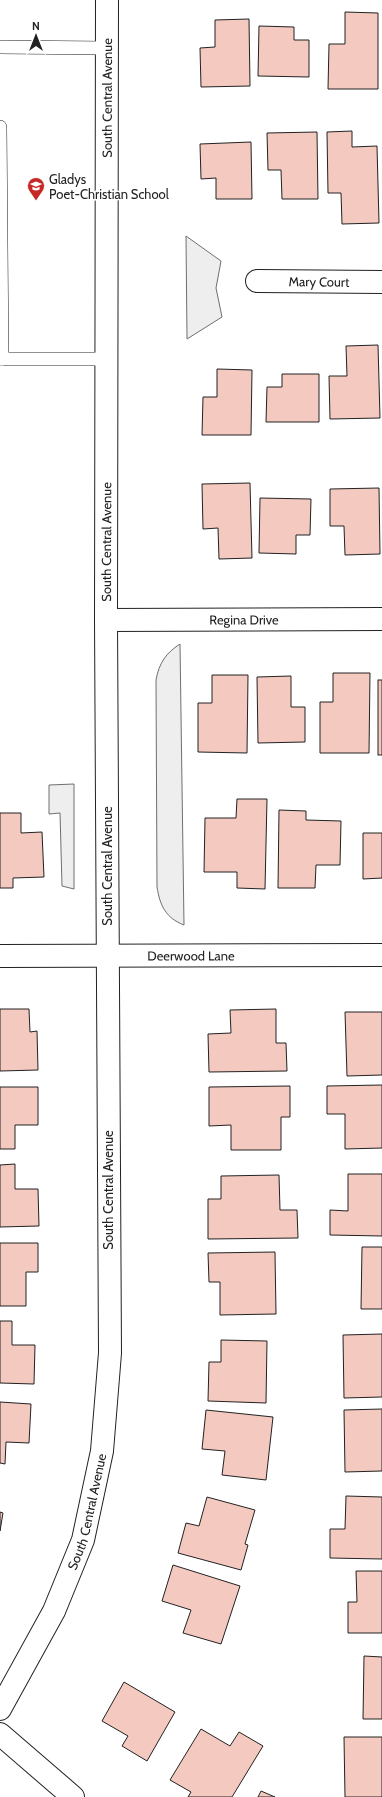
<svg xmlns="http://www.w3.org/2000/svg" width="382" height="1797" viewBox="0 0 382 1797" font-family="Cabin,sans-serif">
  <rect width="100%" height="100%" fill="#fff"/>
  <g fill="#eee" stroke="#6f6f6f">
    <path d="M186,236l35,25 -5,27 6,29 -35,22z"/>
    <path d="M180,644l4,281c-18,-7 -24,-19 -27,-38l-1,-207c3,-17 10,-27 24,-36z"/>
    <path d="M74,784v105l-12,-3 -2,-73 -11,1v-29z"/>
  </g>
  <g fill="#f3c9c0" stroke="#222">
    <path d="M345,12l33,1v76h-50l1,-45h16z"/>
    <path d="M249,19l1,67 -49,1 -1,-39 15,-1v-27z"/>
    <path d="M259,26l35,1v13h15v37l-51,-1z"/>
    <path d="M352,131v16l25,-1 2,77 -37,1 -1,-31h-13l-1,-61z"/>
    <path d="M317,132l1,67h-36l-1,-29h-13l-1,-37z"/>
    <path d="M251,142l1,57h-36v-21l-15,1 -1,-35z"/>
    <path d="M378,345l2,73 -50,1 -1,-43h18l-1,-30z"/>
    <path d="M217,369l35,1 -1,65h-49l1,-38h14z"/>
    <path d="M282,374h37v48h-53l1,-35h15z"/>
    <path d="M250,483l2,75 -33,1 -1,-31 -15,1 -1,-45z"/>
    <path d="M379,488l1,66 -35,1 -1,-29h-14v-37z"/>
    <path d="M260,498l51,1 -1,36h-14v19l-37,-1z"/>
    <path d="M333,673h37l-1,80h-49v-51h13z"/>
    <path d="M212,675h36l-1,78 -49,-1v-49h14z"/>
    <path d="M291,676v31h14v35l-47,1 -1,-66z"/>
    <rect x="378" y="680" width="4" height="75"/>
    <path d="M237,799h30l-2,90 -28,-1v-16h-33l1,-54h31z"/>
    <path d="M279,810l27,1v9l35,1 -1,44h-24l-1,23h-37z"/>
    <path d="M0,813h21v20l21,-1 2,45 -31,1v10h-13z"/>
    <path d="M363,833h19v45l-19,1z"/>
    <path d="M0,1009h29l1,23 7,-1 1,39 -38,1z"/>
    <path d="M276,1009v34h10l1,28 -78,1 -1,-38 23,-1 -1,-23z"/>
    <path d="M345,1012h37v63l-35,1z"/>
    <path d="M382,1085v63l-37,1v-35h-18v-28z"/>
    <path d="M290,1086v31h-9v33h-50v-25l-22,1v-39z"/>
    <path d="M0,1087h38v38h-23v24h-15z"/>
    <path d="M15,1164v25h23l1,37 -39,1v-62z"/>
    <path d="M348,1174h34v62l-52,-1v-25l18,1z"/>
    <path d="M279,1175l1,35h17l1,28 -90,1v-40h13v-23z"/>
    <path d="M0,1243h38v29h-12v34h-26z"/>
    <path d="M362,1247h20v62h-21z"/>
    <path d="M275,1252l1,62 -56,1v-33h-11l-1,-29z"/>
    <path d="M0,1321h12v24h23l-1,39 -34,-1z"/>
    <path d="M382,1334v63l-38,1 -1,-63z"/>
    <path d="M221,1340l46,1 -1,62 -58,-2 1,-39h12z"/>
    <path d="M0,1402l31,2 -2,39 -23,-1 -1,22 -5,-1z"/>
    <path d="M382,1409v62l-37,1 -1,-62z"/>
    <path d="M206,1410l67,7 -7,63 -44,-5 3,-24 -23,-2z"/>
    <path d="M346,1496l36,1v62l-52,-1v-29h15z"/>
    <path d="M207,1497l48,13 -10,34 3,1 -7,25 -63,-17 8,-30 13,3z"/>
    <path d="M0,1512l3,1 -3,18z"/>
    <path d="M173,1565l67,21 -19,58 -38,-11 8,-23 -29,-9z"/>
    <path d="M356,1571h26v62h-34v-31h9z"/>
    <path d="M364,1656l18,1v62h-19z"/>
    <path d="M124,1682l51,30 -28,49 -25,-15 6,-10 -26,-15z"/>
    <path d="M201,1729l29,17 9,-14 24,14 -31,51h-44l3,-5 -21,-12z"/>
    <path d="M344,1737h38v60h-37z"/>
    <path d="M261,1791l14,6h-17z"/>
  </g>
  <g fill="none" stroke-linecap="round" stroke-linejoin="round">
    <defs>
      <g id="lane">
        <path d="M0,47l107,1"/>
        <path d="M0,127l2,232"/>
        <path d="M0,359h107"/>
      </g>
      <g id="street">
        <path id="s1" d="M257,281l125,1"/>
        <path id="s2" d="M106,620l276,-1"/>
        <path id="s3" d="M0,956l382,-1"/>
        <path d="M0,1734l73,63"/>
      </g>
      <g id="secondary">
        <path id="s4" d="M0,1709l54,-98 29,-71 19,-89 8,-98 -4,-733 1,-620"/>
      </g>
    </defs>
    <use href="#lane" stroke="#222" stroke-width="14"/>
    <use href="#street" stroke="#222" stroke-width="24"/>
    <use href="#secondary" stroke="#222" stroke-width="24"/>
    <use href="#lane" stroke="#fff" stroke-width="13"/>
    <use href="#street" stroke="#fff" stroke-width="22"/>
    <use href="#secondary" stroke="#fff" stroke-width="22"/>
  </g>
  <defs>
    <symbol id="school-pin" viewBox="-11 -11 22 30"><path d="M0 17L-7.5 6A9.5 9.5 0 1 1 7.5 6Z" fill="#c62828" stroke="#fff"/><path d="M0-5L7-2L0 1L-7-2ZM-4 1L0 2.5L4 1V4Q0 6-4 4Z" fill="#fff"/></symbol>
  </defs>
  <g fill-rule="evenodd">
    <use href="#school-pin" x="26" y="176" width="20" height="27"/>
  </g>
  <g text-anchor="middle" stroke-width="3" stroke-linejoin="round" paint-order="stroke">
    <g font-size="13" fill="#222" stroke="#fff">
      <text dy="5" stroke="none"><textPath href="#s4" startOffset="1633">South Central Avenue</textPath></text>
      <text dy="5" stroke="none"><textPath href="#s1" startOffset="62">Mary Court</textPath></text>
      <text dy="5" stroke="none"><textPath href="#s4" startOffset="1189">South Central Avenue</textPath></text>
      <text dy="5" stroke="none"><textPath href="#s2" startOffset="138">Regina Drive</textPath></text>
      <text transform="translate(107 866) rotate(-90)" y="5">South Central Avenue</text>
      <text dy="5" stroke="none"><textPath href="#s3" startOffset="191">Deerwood Lane</textPath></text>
      <text transform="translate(108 1190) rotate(-90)" y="5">South Central Avenue</text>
      <text dy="5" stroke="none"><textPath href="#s4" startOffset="217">South Central Avenue</textPath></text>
    </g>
    <g font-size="13" fill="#222" stroke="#fff" text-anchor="start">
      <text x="49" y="184">Gladys<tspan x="49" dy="15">Poet-Christian School</tspan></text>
    </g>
  </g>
  <g transform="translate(36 36)" stroke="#ffffff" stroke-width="3" paint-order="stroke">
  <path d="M0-3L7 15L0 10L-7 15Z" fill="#222222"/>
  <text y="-6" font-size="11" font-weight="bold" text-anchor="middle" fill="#222222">N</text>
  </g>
</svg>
